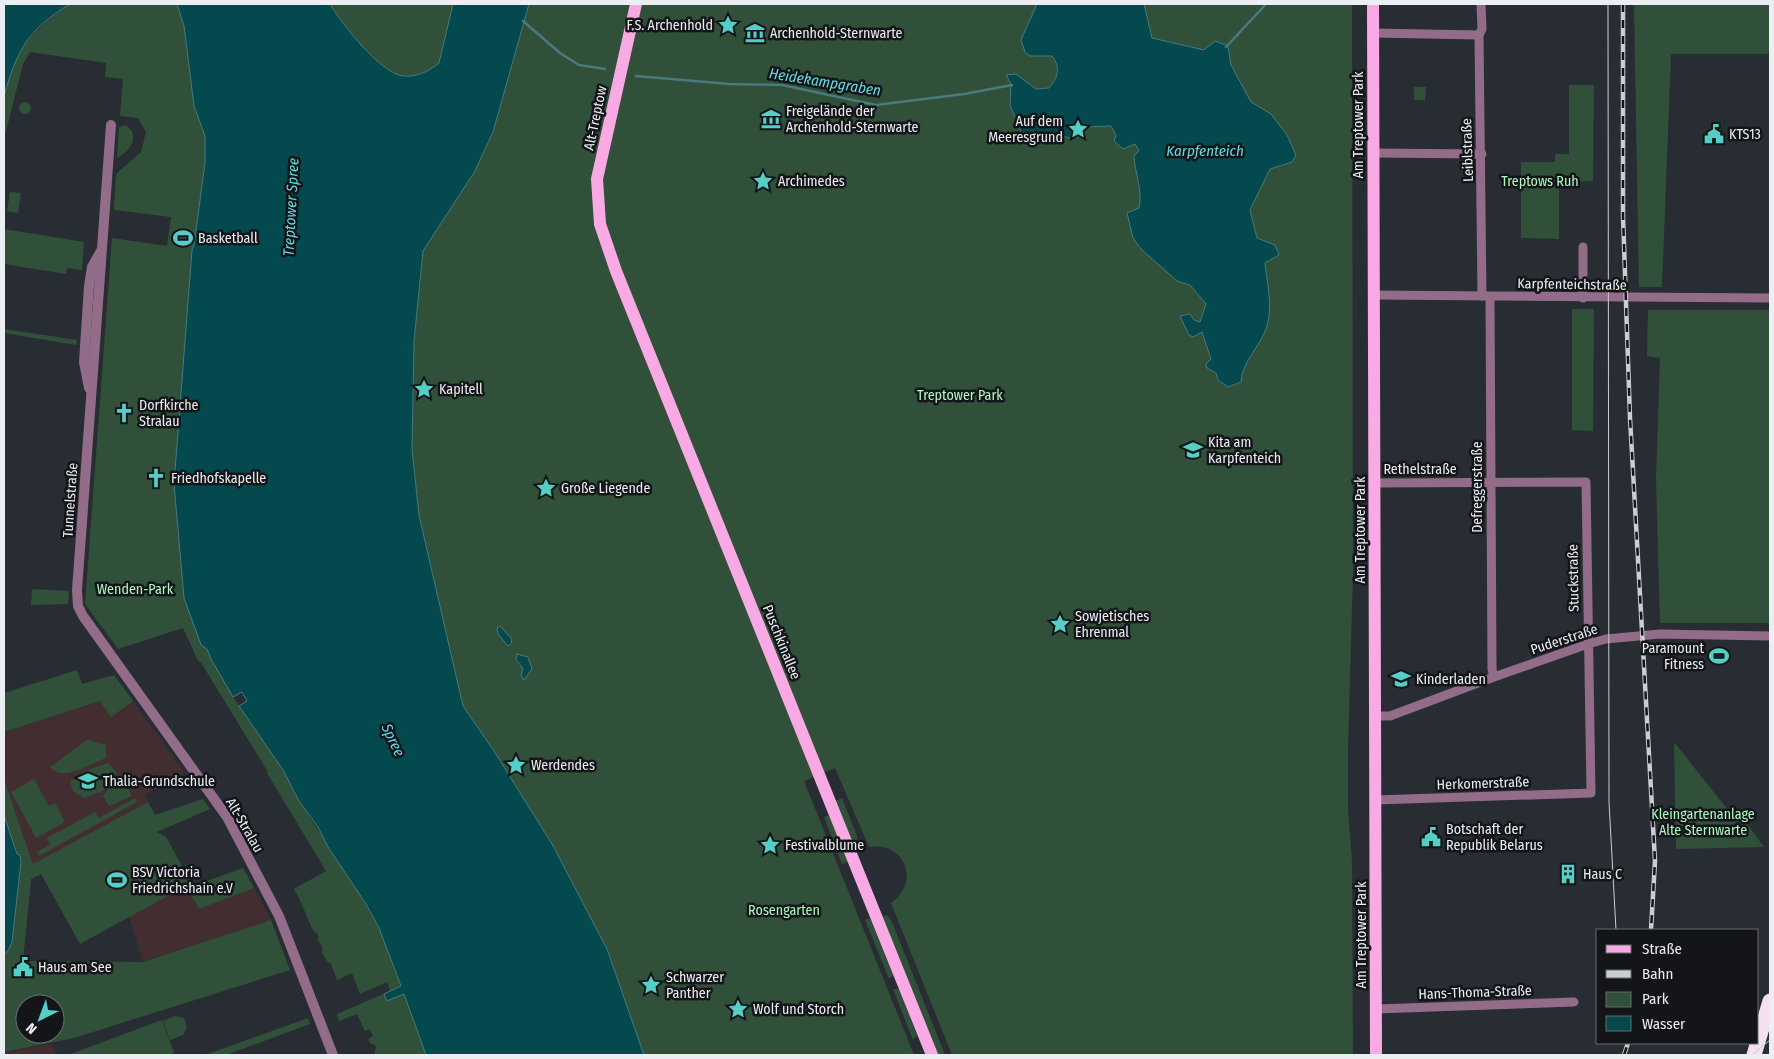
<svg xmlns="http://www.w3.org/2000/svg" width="1774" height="1059" viewBox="0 0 1774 1059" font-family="'Fira Sans Condensed',sans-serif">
  <rect width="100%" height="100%" fill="#282d33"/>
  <g fill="#422e31">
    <path d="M100,701l11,15 22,-15 52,72 -40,22 3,7 -115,62 -29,-85v-47z"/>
    <path d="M186,886l13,23 55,-21 17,32 -128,42 -14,-46z"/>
    <path d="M52,1044l4,11h-52v-3z"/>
  </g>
  <g fill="#315039" fill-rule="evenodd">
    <path d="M70,4h107l7,22 10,80 11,30v27l-11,82 -2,5 -18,234 33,164 4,11 22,38 50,73 16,31 53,80 27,47 47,127h-52l2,-9 -6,-3 -2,-4 5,-3 -3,-7 -5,2 -8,-17 -18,7 -2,-7 53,-23 -3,-9 -27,12 -8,-21 -15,7 -7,-18 -2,1 -6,-10v-7l-5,-6 2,-2 -2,-5 -3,-1c-8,-16 -11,-27 -20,-43l32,-18 -59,-98 1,-1 -68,-111h-2l-15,-33 -65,21 -33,-45 27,-366 55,8 4,-29 -57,-7 2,-36 25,-22 5,-20 -8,-14 -18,-2 3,-37 -18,-2 1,-14 -76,-11 -7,12 -19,75c0,-14 -2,-30 0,-43 6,-41 32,-71 66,-92z"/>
    <path d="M330,4h123l-14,59c-11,9 -22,14 -36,13 -23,-3 -62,-53 -73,-72z"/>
    <path d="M529,4h823l1,567 -5,178v61l4,51 1,194h-401l-61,-152c30,-21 14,-62 -22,-56l-34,-79 -31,13 110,274h-270l-37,-106 -55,-105 -58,-93 -31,-45 -44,-191 -7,-66 2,-108 9,-90 52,-80 18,-39z"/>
    <path d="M1634,4h136v50h-99l-9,233h-23z"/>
    <path d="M1569,85h25l-1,96 -34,1v57l-38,-1v-76h34v-8h14z"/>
    <path d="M1414,87h12l-1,13h-11z"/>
    <circle cx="25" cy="108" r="6"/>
    <path d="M126,125l6,6c4,13 -5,21 -15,27l2,-31z"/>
    <path d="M10,192l11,1 -3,20 -11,-2z"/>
    <path d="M4,229l80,13 -2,28 -15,-2 -1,6 -62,-10z"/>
    <path d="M1572,309h22l-1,122 -21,-1z"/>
    <path d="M1648,310h122v313h-110l-4,-144 4,-121 -13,-2z"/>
    <path d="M4,329l73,11 -1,5 -72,-12z"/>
    <path d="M32,589l37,2 -1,13 -37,1z"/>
    <path d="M77,670l5,14 32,-9 19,26 -22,16 -11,-16 -96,31v-39z"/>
    <path d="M87,740l19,5v13c-17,6 -43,25 -56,9z"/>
    <path d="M1674,742l54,68h9l27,37 -88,2z"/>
    <path d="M108,763l9,10 -16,20 -2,-1 -15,6 -11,-7 -3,-10 15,-10z"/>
    <path d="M119,774l7,3 4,6 -3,2 5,11 -23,10 -6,-10z"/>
    <path d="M4,779l29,85 115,-62 7,13 48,-16 7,10 -53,23 9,5 27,49 50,-18 11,20 -55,21 -13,-23 -106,58 -39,-70 -10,5 -8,82 120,1 128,-42 19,50 -216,68 -70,14v-97l5,-6 3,-7 9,-79 -17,-48zM25,1004h30v30h-30z"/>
    <path d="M34,779l15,27 6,-3 10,19 -29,16 -25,-46z"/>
    <path d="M135,798l2,4 -98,54 -2,-4 13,-7 -3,-7 48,-26 4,6z"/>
    <path d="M842,798l15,38v6l-4,2 -18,-43z"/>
    <path d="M829,815l19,47 -6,2 -18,-47z"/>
    <path d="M887,915l5,7 53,133h-7l-56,-138z"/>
    <path d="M870,918l23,57 -4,4 -24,-59z"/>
    <path d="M893,989h6l18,47 -4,4z"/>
    <path d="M175,1016l9,2 3,10 -4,7 -13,5 -7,-19z"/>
    <path d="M308,1018l2,6 -84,31h-21z"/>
    <path d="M162,1020l12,33 -8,2h-98z"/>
  </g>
  <g fill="#03494d" stroke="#497a7e">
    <path d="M4,4h66c-42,25 -53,46 -66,92z"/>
    <path d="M177,4h153c11,19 50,69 73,72 14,1 25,-4 36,-13l14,-59h76l-36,128 -18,39 -52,80 -9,90 -2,108 7,66 44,191 31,45 58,93 55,105 37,106h-218l-22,-61 -17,7 -3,-7 17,-8 -22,-58 -13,-24 -38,-57 -10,-20 -19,-26 -16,-31 -44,-64 8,-5 -5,-9 -9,5 -22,-38 -4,-10 -6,-4 -17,-47 -10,-114 18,-234 2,-5 11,-82v-27l-11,-30 -10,-80z"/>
    <path d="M1037,4h107l8,34 52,12 11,-9 13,5 3,19 20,37 20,12 16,21 9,20 -4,7 -22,7 -20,41 7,28 18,7 4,10 -14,8c2,20 8,43 2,63 -6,20 -25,35 -26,56l-13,5 -10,-7 -2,-7 -9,-5 -1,-4 5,-5 -9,-27 -9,5 -4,-2 -9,-19 10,-2 4,6 6,2 6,-18 -16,-19 -13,-4 -36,-32 -8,-11 -6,-25 12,-5c4,-17 -4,-34 -5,-52l5,-5 -4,-7 -12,5 -9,-8 2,-6 -5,-9 -28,1 -5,10c-18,3 -16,-7 -38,3l1,-5 -7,-4 -6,3h-6l-12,-29 1,-21 -5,-9 10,-1 20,15 13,-1c9,-10 12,-21 3,-32h-22l-5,-4 -4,-12z"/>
    <path d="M500,626l12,13 -1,5 -3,2 -10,-12 -1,-6z"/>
    <path d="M517,654l11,3 4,12 -8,11 -3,-5 2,-6 -7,-10z"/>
    <path d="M4,815l13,39 3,1 1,7 -9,80 -3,7 -5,6z"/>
  </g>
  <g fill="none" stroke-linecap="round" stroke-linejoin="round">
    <g stroke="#497a7e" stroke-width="2.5">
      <path d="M523,21l37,32 19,12 26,4"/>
      <path d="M1226,47l40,-43"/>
      <path d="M636,76l93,8 53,1 94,20 88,-11 48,-9"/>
    </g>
    <g stroke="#926c88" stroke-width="9">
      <path d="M1481,4l1,25 -3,6 3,261"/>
      <path d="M1373,33l106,2"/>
      <path d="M1373,153l109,1"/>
      <path d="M1374,295l396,3"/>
      <path d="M1490,297l2,372 2,8"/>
      <path d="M1583,298v-51"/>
      <path d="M1374,483l212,-1 5,311 -216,7"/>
      <path d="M1375,716h15l104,-39 94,-33 18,-5 54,-5 110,2"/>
      <path d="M1376,1009l198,-7"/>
    </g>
    <g stroke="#926c88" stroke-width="10">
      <path d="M111,125l-34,465 1,16 5,10 144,201 52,99 54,139"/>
      <path d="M89,388l-5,-26 5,-76 3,-19 9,-16"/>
    </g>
    <g stroke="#f9aae4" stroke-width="12">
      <path d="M636,4l-39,175 3,45 16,47 316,784"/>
      <path d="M1373,4l3,1051"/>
    </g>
    <path stroke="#f4e0ee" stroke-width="15" d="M1754,1055l16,-54"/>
    <g stroke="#cacdd1" stroke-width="1">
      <path d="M1608,4l1,798 7,128"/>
      <path d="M1752,1055l18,-15"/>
    </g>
    <defs>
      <g id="rail">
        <path d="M1623,4v212l7,202 25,443 -4,69"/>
        <path d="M1624,1055l4,-12"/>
      </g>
    </defs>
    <use href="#rail" stroke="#cacdd1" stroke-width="4.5"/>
    <use href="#rail" stroke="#131518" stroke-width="2.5" stroke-dasharray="8" stroke-linecap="butt"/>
  </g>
  <defs>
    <symbol id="sight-bare" viewBox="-9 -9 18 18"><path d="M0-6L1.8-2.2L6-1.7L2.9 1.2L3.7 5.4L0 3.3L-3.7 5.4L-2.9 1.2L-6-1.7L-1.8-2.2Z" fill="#55cec5" stroke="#131518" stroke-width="2.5" paint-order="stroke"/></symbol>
    <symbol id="museum-bare" viewBox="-9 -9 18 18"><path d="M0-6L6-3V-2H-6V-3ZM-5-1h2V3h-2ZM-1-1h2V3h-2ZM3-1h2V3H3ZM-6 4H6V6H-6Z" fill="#55cec5" stroke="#131518" stroke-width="2.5" paint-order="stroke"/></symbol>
    <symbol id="civic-bare" viewBox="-9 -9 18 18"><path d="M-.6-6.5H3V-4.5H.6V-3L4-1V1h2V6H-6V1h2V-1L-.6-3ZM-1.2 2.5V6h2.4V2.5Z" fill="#55cec5" stroke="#131518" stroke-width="2.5" paint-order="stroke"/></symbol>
    <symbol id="stadium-bare" viewBox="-9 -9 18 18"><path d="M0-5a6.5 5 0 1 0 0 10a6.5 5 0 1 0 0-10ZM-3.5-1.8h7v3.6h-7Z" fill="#55cec5" stroke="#131518" stroke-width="2.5" paint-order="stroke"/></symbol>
    <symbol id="church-bare" viewBox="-9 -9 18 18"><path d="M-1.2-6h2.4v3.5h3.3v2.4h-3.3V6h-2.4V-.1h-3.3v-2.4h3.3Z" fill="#55cec5" stroke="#131518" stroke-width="2.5" paint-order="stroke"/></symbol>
    <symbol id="school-bare" viewBox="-9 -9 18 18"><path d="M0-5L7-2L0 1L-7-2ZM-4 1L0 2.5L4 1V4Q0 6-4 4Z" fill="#55cec5" stroke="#131518" stroke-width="2.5" paint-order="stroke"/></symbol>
    <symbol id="building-bare" viewBox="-9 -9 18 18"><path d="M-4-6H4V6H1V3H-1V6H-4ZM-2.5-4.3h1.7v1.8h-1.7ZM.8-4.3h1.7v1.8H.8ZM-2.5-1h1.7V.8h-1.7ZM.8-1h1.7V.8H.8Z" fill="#55cec5" stroke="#131518" stroke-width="2.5" paint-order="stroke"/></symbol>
  </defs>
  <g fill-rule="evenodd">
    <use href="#sight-bare" x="714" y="11" width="28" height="28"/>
    <use href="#museum-bare" x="741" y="19" width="28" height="28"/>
    <use href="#museum-bare" x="757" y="105" width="28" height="28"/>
    <use href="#sight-bare" x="1064" y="115" width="28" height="28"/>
    <use href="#civic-bare" x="1700" y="120" width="28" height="28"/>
    <use href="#sight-bare" x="749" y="167" width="28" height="28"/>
    <use href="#stadium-bare" x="169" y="224" width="28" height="28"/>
    <use href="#sight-bare" x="410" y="375" width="28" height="28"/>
    <use href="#church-bare" x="110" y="399" width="28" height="28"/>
    <use href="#school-bare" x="1179" y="436" width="28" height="28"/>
    <use href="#church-bare" x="142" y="464" width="28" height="28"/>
    <use href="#sight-bare" x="532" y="474" width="28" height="28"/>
    <use href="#sight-bare" x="1046" y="610" width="28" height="28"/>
    <use href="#stadium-bare" x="1705" y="642" width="28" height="28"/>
    <use href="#school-bare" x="1387" y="665" width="28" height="28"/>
    <use href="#sight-bare" x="502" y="751" width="28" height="28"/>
    <use href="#school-bare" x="74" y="767" width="28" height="28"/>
    <use href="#civic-bare" x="1417" y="823" width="28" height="28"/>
    <use href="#sight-bare" x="756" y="831" width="28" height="28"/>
    <use href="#building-bare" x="1554" y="860" width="28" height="28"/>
    <use href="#stadium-bare" x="103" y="866" width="28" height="28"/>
    <use href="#civic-bare" x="9" y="953" width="28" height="28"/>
    <use href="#sight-bare" x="637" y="971" width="28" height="28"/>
    <use href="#sight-bare" x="724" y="995" width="28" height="28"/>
  </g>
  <g text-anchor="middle" stroke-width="5" stroke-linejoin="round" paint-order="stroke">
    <g font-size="14" fill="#ebeef2" stroke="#131518" text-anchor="start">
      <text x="713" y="30" text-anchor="end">F.S. Archenhold</text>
      <text x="770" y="38">Archenhold-Sternwarte</text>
      <text x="786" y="116">Freigelände der<tspan x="786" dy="16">Archenhold-Sternwarte</tspan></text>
      <text x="1063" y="126" text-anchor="end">Auf dem<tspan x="1063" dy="16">Meeresgrund</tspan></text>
      <text x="1729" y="139">KTS13</text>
      <text x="778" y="186">Archimedes</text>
      <text x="198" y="243">Basketball</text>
      <text x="439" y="394">Kapitell</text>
      <text x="139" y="410">Dorfkirche<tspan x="139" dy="16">Stralau</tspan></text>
      <text x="1208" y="447">Kita am<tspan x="1208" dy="16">Karpfenteich</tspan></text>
      <text x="171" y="483">Friedhofskapelle</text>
      <text x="561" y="493">Große Liegende</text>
      <text x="1075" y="621">Sowjetisches<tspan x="1075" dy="16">Ehrenmal</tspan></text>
      <text x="1704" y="653" text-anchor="end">Paramount<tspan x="1704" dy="16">Fitness</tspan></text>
      <text x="1416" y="684">Kinderladen</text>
      <text x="531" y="770">Werdendes</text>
      <text x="103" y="786">Thalia-Grundschule</text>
      <text x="1446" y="834">Botschaft der<tspan x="1446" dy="16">Republik Belarus</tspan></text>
      <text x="785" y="850">Festivalblume</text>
      <text x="132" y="877">BSV Victoria<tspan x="132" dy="16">Friedrichshain e.V</tspan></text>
      <text x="1583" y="879">Haus C</text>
      <text x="38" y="972">Haus am See</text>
      <text x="666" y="982">Schwarzer<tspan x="666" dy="16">Panther</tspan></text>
      <text x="753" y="1014">Wolf und Storch</text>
    </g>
    <g font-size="14" fill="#ebeef2" stroke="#131518">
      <text transform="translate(595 118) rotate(-78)" y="5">Alt-Treptow</text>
      <text transform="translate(1358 125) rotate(-90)" y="5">Am Treptower Park</text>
      <text transform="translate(1467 150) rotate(-92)" y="5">Leiblstraße</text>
      <text transform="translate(1572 284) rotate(1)" y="5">Karpfenteichstraße</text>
      <text x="1420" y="474">Rethelstraße</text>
      <text transform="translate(1477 487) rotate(-90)" y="5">Defreggerstraße</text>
      <text transform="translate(70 500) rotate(-86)" y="5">Tunnelstraße</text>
      <text transform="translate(1360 530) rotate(-90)" y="5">Am Treptower Park</text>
      <text transform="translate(1573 578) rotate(-91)" y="5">Stuckstraße</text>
      <text transform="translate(1564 639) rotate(-18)" y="5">Puderstraße</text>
      <text transform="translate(782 642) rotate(68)" y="5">Puschkinallee</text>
      <text transform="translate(1483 783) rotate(-2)" y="5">Herkomerstraße</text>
      <text transform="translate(245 825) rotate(60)" y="5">Alt-Stralau</text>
      <text transform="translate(1361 935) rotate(-90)" y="5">Am Treptower Park</text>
      <text transform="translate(1475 992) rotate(-2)" y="5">Hans-Thoma-Straße</text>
    </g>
    <g font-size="14" fill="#aff9bf" stroke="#131518">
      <text x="1540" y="186">Treptows Ruh</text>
      <text x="960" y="400">Treptower Park</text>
      <text x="135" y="594">Wenden-Park</text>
      <text x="1703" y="819">Kleingartenanlage<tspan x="1703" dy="16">Alte Sternwarte</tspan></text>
      <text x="784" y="915">Rosengarten</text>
    </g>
    <g font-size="15" font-style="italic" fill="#63dbe3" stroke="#131518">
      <text transform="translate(825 82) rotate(9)" y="5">Heidekampgraben</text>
      <text x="1205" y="156">Karpfenteich</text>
      <text transform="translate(291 207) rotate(-87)" y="5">Treptower Spree</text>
      <text transform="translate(393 740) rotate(65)" y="5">Spree</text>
    </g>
  </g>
  <rect width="1774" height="1059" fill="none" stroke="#ebeef2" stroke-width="10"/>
  <rect x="1596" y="929" width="162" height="115" fill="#131518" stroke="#696c6f"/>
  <rect x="1606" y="945" width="25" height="8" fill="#f9aae4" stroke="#696c6f"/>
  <text x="1642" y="954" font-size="15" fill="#ebeef2">Straße</text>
  <rect x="1606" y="970" width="25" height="8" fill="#cacdd1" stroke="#696c6f"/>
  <text x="1642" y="979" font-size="15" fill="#ebeef2">Bahn</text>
  <rect x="1606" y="992" width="25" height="15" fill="#315039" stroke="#696c6f"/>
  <text x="1642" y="1004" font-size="15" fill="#ebeef2">Park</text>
  <rect x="1606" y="1016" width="25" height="15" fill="#03494d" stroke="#696c6f"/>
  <text x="1642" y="1029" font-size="15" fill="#ebeef2">Wasser</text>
  <g transform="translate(40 1019) rotate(222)"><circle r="24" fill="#131518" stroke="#696c6f"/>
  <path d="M0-4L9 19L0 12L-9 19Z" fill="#55cec5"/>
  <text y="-8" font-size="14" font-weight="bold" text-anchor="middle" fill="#ebeef2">N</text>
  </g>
</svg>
